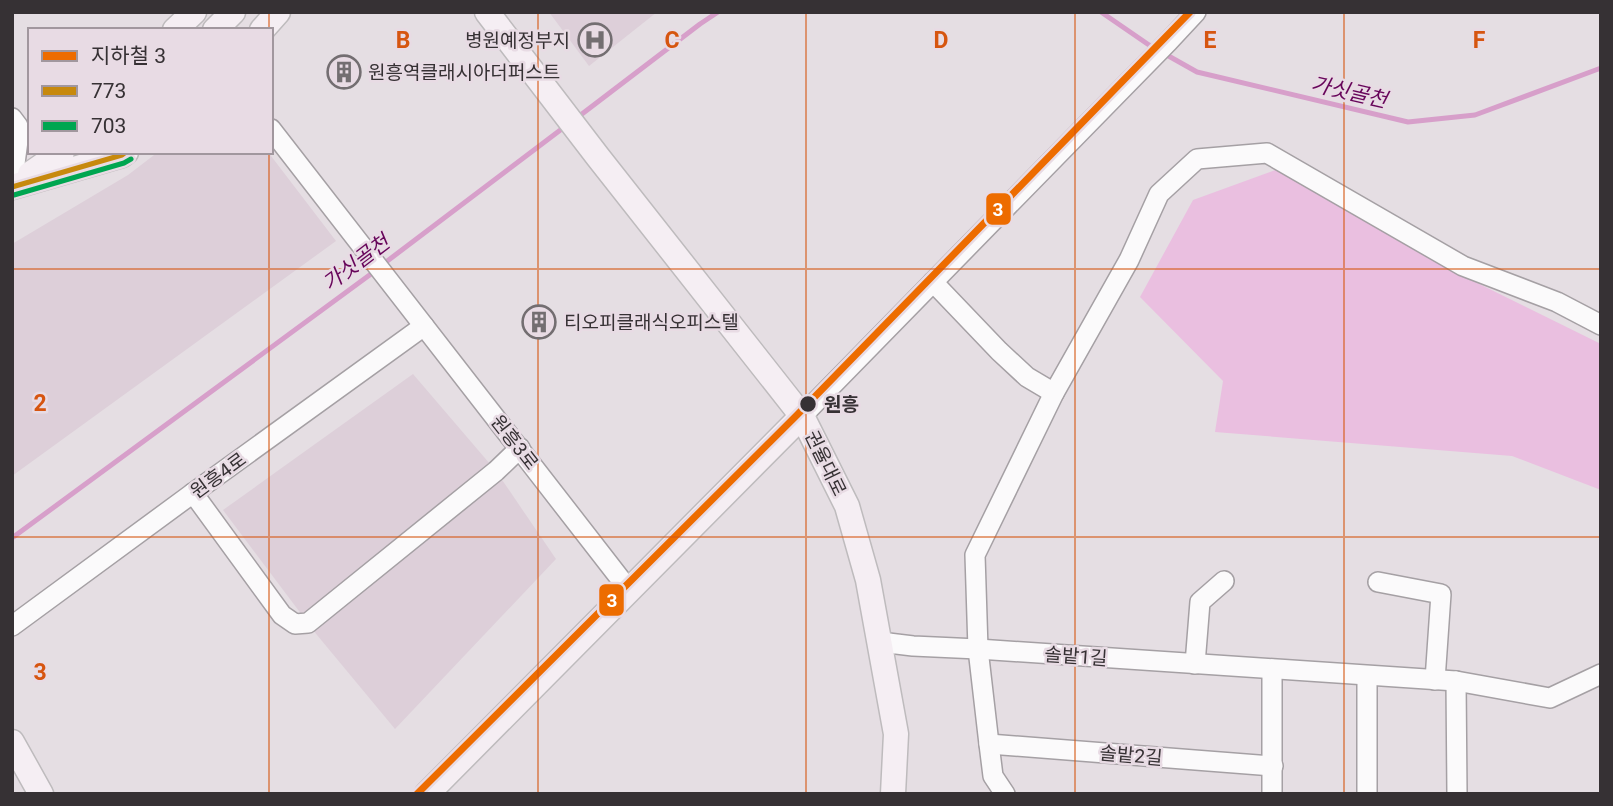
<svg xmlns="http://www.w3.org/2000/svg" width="1613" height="806" viewBox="0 0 1613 806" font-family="Roboto,'Noto Sans KR',sans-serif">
  <rect width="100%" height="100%" fill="#e5dee3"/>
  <g fill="#ddcfd9">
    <path d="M549,12h108l-68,54z"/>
    <path d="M158,152h110l68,89 -324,235v-232l116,-69z"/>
    <path d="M413,374l83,97 60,88 -161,170 -78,-94 -94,-125z"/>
  </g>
  <path fill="#eabfe0" d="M1278,169l183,106 140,69v146l-89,-34 -297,-24 8,-51 -83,-84 53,-97z"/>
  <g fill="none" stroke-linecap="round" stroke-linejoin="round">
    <g stroke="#d79fca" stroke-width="5">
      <path d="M1101,12l48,33 48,27 211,50 67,-7 126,-47"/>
      <path d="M578,117l122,-93 18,-12"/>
      <path d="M382,265l185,-140"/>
      <path d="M12,538l363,-267"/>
    </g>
    <defs>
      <g id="minor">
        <path d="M12,118l6,8 1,7 -7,53"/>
        <path d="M271,129l358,461"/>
        <path d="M933,282l66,69 28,26 27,16"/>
        <path d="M802,416l367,-375 27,-29"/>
        <path d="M193,493l89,122 13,9 13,-1 188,-152 24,-23"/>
        <path d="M1378,582l63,12 -6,86"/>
        <path d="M12,626l181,-133 231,-167"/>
        <path d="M880,642l33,4 65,3 478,32 94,17 51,-24"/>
        <path d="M1195,664l5,-62 24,-21"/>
        <path d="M1272,669v125"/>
        <path d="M1456,681l1,113"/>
        <path d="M989,744l284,22"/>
        <path d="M1005,794l-12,-18 -4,-32 -11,-95 -3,-94 79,-162 75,-133 30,-66 38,-35 70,-6 196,113 94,36 44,23"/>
        <path d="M1367,794v-118"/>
      </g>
      <g id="major">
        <path d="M487,12l111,145 204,259 45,90 21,74 28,154 -3,60"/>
        <path d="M175,30l19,-18"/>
        <path d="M215,30l18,-18"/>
        <path d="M262,30l16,-18"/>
        <path d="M30,174l32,-22"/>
        <path d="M12,187l110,-32 4,-3"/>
        <path d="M12,742l29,52"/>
        <path d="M427,794l375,-378"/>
      </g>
    </defs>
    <use href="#minor" stroke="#a5a0a4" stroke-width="22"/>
    <use href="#major" stroke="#bebbbd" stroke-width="27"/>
    <use href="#minor" stroke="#fbfafb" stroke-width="19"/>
    <use href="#major" stroke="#f5eef3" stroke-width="24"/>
    <defs>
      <path id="bus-1" d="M12,187l110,-32 4,-3"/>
      <path id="bus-2" d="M14,195l110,-32 7,-4"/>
    </defs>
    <use href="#bus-1" stroke="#e8dbe4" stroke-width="10"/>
    <use href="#bus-2" stroke="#e8dbe4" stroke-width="10"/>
    <use href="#bus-1" stroke="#c7890d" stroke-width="5"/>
    <use href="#bus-2" stroke="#00a651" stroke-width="5"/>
    <defs>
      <path id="metro-1" d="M417,794l380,-379 393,-403"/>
    </defs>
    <use href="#metro-1" stroke="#e8dbe4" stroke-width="12"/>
    <use href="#metro-1" stroke="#ed6c00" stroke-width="7"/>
  </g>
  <path fill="none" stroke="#d65510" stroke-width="2" stroke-opacity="0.55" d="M269,12v18M538,12v782M806,12v782M1075,12v782M1344,12v782M269,152v642M12,269h1589M12,537h1589"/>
  <defs>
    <symbol id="hospital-ring" viewBox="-11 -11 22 22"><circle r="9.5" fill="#e8dbe4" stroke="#736e71" stroke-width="1.5"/><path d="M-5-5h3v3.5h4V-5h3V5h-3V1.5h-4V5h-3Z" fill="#736e71"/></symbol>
    <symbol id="building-ring" viewBox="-11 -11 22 22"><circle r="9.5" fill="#e8dbe4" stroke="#736e71" stroke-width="1.5"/><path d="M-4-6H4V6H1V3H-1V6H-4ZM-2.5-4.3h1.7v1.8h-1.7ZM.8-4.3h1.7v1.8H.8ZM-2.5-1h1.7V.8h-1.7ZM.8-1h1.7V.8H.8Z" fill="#736e71"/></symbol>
  </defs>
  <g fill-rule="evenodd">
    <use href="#hospital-ring" x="576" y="21" width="38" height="38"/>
    <use href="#building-ring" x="325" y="53" width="38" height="38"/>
    <use href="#building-ring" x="520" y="303" width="38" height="38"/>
  </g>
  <circle fill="#363134" stroke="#e8dbe4" stroke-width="2.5" cx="808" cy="404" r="9"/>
  <g text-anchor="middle" stroke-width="5" stroke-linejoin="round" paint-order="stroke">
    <g font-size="19" fill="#363134" stroke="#e8dbe4" text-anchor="start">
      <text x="570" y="47" text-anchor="end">병원예정부지</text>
      <text x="368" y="79">원흥역클래시아더퍼스트</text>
      <text x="564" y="329">티오피클래식오피스텔</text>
    </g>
    <g font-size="19" font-weight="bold" fill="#363134" stroke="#e8dbe4" text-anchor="start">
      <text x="824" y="411">원흥</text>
    </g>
    <g font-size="19" fill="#363134" stroke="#e8dbe4">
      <text transform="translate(515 442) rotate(52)" y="7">원흥3로</text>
      <text transform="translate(826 463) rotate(64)" y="7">권율대로</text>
      <text transform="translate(218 475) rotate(-36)" y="7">원흥4로</text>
      <text transform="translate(1076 656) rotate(4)" y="7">솔밭1길</text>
      <text transform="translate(1131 755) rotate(5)" y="7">솔밭2길</text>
    </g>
    <g font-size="21" font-style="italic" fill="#67055a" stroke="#e8dbe4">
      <text transform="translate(1349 92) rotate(13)" y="7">가싯골천</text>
      <text transform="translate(356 263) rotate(-37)" y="7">가싯골천</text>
    </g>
  </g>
  <g font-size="23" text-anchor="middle" font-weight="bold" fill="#d65510" stroke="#e8dbe4" stroke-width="5" stroke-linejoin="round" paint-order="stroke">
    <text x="403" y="48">B</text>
    <text x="672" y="48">C</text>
    <text x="941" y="48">D</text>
    <text x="1210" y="48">E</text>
    <text x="1479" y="48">F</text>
    <text x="40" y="411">2</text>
    <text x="40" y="680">3</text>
  </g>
  <g stroke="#e8dbe4" stroke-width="2.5">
    <rect x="985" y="192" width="27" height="34" rx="7" fill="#ed6c00"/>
    <rect x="598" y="583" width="27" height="34" rx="7" fill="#ed6c00"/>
  </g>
  <g font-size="19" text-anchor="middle" font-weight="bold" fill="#fff">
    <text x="998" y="216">3</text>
    <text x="612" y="607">3</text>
  </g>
  <rect width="1613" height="806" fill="none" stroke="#363134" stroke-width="28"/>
  <rect x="28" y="28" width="245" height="126" fill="#e8dbe4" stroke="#a1979e" stroke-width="2"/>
  <rect x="42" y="51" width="35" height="10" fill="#ed6c00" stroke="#a1979e" stroke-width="2"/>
  <text x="91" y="63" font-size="21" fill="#363134">지하철 3</text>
  <rect x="42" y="86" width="35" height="10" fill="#c7890d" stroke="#a1979e" stroke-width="2"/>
  <text x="91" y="98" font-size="21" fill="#363134">773</text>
  <rect x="42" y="121" width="35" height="10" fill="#00a651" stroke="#a1979e" stroke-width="2"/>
  <text x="91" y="133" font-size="21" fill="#363134">703</text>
</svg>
